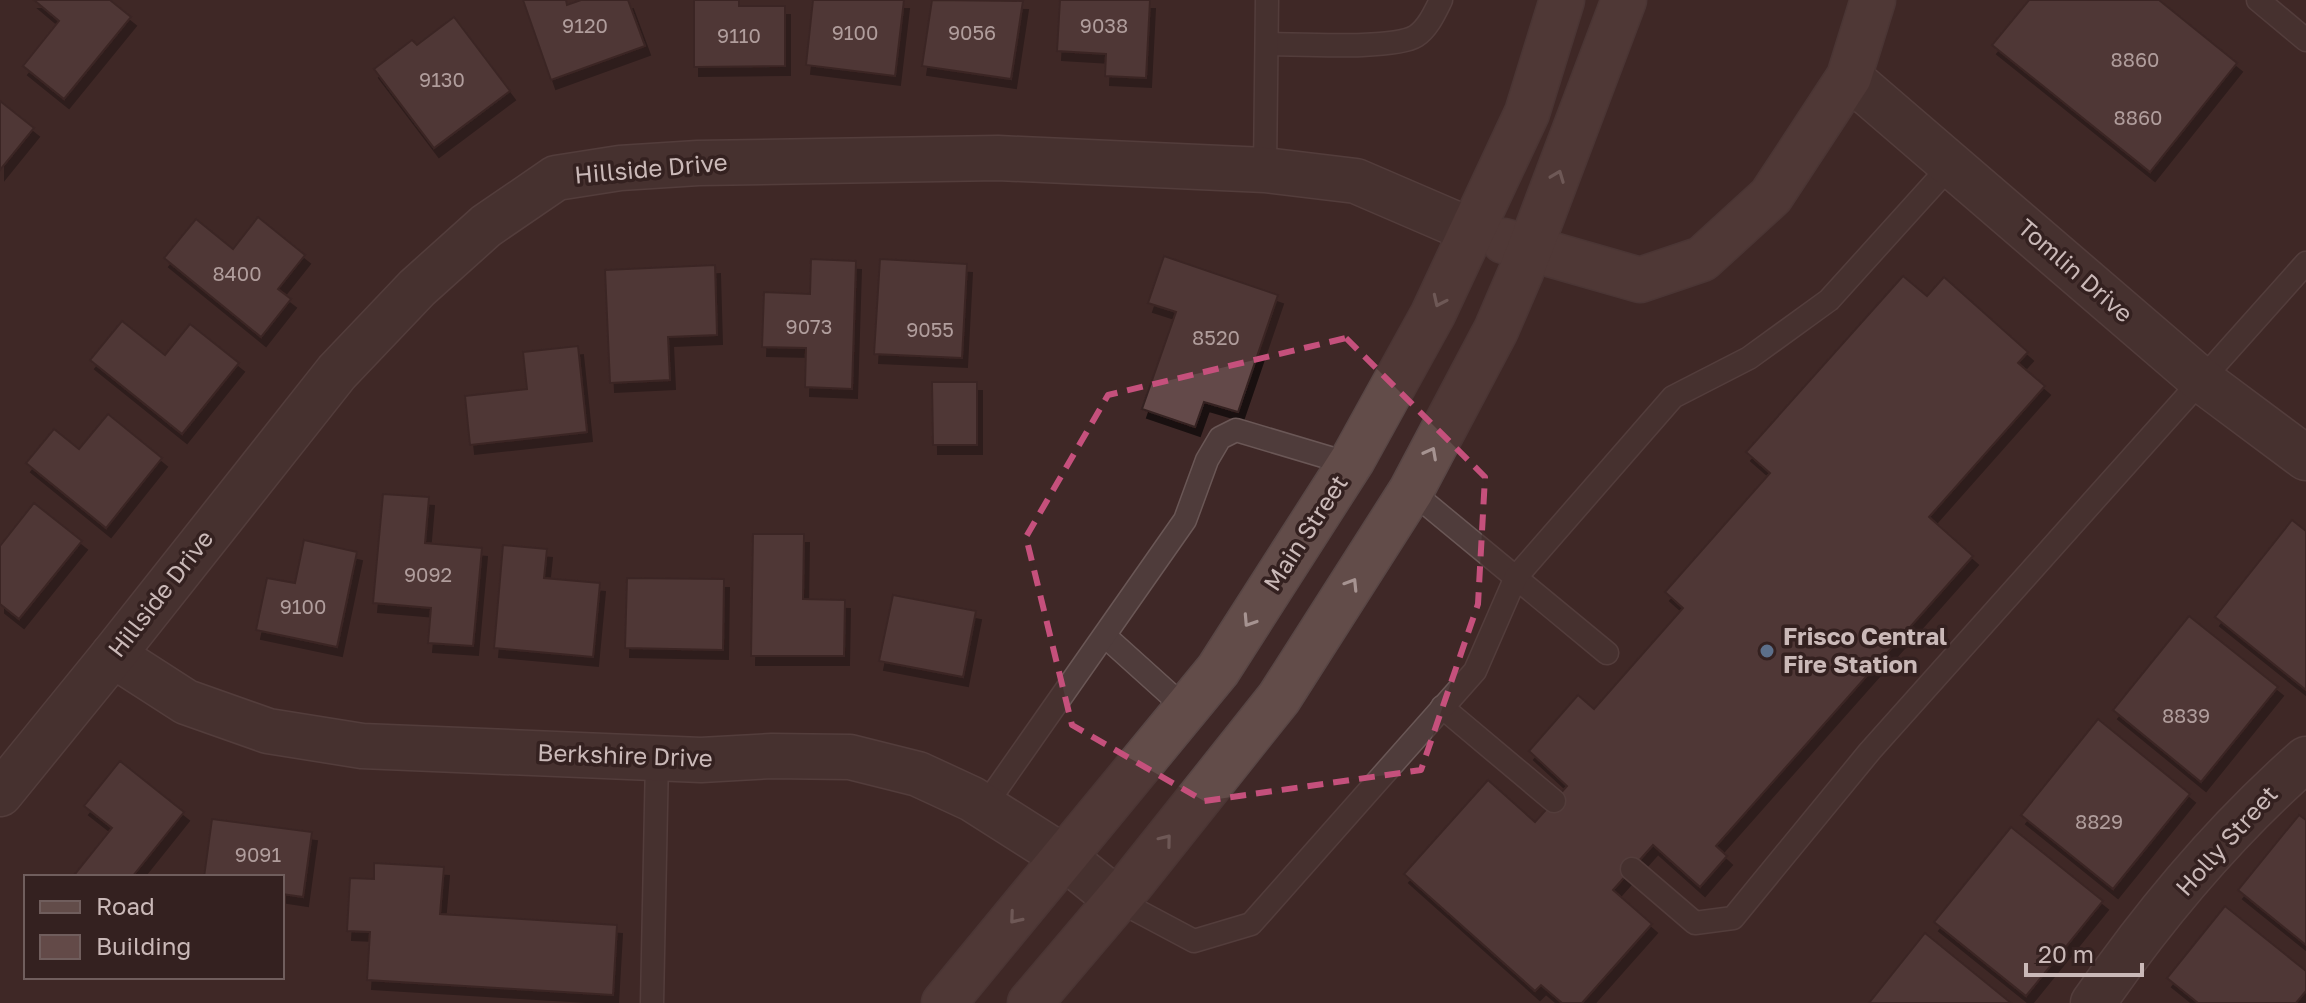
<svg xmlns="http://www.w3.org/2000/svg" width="2306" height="1003" viewBox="0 0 2306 1003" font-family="'Golos Text',sans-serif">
  <defs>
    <filter id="shadow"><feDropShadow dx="5" dy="9" stdDeviation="0" flood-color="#0009"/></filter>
  </defs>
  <rect width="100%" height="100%" fill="#3f2827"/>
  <g fill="#634a48" stroke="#362322" stroke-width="2" filter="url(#shadow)">
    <path d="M34,0h76l21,17 -67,82 -41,-33 36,-45z"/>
    <path d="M523,0h43l1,5 14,-5h47l17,46 -94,34z"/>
    <path d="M694,0h45v6h46v60l-91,1z"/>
    <path d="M813,0h91l-9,76 -89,-11z"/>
    <path d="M932,0l91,1 -12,78 -89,-13z"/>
    <path d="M1060,0h90l-4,78 -41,-2 1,-22 -49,-3z"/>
    <path d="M2029,0h130l78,63 -87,109 -158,-127z"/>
    <path d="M454,17l56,74 -76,57 -60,-79 38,-29 5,5z"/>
    <path d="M0,101l34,27 -34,42z"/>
    <path d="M258,217l47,38 -27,34 13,10 -30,38 -97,-79 32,-39 37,30z"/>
    <path d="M1164,256l114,39 -40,117 -34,-10 -9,25 -53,-18 34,-97 -28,-9z"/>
    <path d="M811,259l45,2 -4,128 -47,-2 1,-39 -44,-1 2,-55 46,2z"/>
    <path d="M880,259l87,5 -5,94 -88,-4z"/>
    <path d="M715,265l2,70 -49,2 2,43 -60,3 -5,-113z"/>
    <path d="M1903,276l24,20 17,-19 84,75 -10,11 27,23 -116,131 44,39 -257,290 11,10 -27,31 -47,-42 -40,45 39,34 -70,79h-20l-21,-18 -6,6 -131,-117 84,-94 47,42 32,-36 -38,-35 49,-56 16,14 89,-101 -18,-16 105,-119 -24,-21z"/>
    <path d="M122,321l43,34 25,-31 49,39 -57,71 -92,-74z"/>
    <path d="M578,346l9,86 -117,13 -5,-49 62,-7 -4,-37z"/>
    <path d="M932,382h45v63h-44z"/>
    <path d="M108,414l54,44 -56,70 -80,-65 28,-34 25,20z"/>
    <path d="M383,494l46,3 -4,46 57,5 -9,98 -45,-3 3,-35 -58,-5z"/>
    <path d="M34,503l48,38 -63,78 -19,-15v-58z"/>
    <path d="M2292,520l14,11v159l-91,-73z"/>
    <path d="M753,534h51l-1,65 42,1 -1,56h-93z"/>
    <path d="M304,540l53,12 -20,95 -81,-17 11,-52 28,5z"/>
    <path d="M503,545l44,4 -3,29 56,5 -7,74 -99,-9z"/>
    <path d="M627,578l97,1 -1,71 -98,-2z"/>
    <path d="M893,595l83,16 -13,66 -84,-16z"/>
    <path d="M2189,616l89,71 -77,95 -88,-72z"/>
    <path d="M2098,719l92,75 -77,95 -92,-74z"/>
    <path d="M120,761l64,51 -52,65h-52l-5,-3 37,-46 -28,-22z"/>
    <path d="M2299,815l7,5v125l-68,-55z"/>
    <path d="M212,819l100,13 -9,65 -21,-3v-17h-78z"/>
    <path d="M2011,827l92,74 -77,95 -92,-74z"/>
    <path d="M374,863l70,4 -4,47 177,11 -4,70 -246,-15 3,-48 -23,-1 3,-53 24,1z"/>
    <path d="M2225,906l81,65v20l-10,12h-98l-31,-25z"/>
    <path d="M1925,933l86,70h-142z"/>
  </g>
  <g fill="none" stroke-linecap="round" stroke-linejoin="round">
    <defs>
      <g id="lane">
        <path d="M2258,0l48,40"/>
        <path d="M1267,44c31,0 127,6 149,-8 12,-8 19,-24 25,-36"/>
        <path d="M1265,170l2,-170"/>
        <path d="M1411,491l196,162"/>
        <path d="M1105,636l81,73"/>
        <path d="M1442,707l112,94"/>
        <path d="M984,807l201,-287 22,-60 13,-22 16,-8 114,34"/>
        <path d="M1632,869l63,54 38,-5 137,-167 436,-488"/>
        <path d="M1117,900l77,41 57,-17 224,-253 41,-94 157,-180 76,-39 80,-58 122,-135"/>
        <path d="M652,1003l5,-245"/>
      </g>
      <g id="street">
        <path d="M1849,77l351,302 106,79"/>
        <path d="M113,655l73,47 82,29 94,15 339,14 71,-4 78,1 68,17 54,25 93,59 52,42"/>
        <path d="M0,794l113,-139 224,-283 80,-84 69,-62 70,-48 64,-10 78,-5 300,-5 267,12 91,11 116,50"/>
        <path d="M2093,1003c61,-88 132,-173 213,-244"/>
      </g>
      <g id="secondary">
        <path d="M1504,241l136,39 62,-21 69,-63 78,-119 24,-77"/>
        <path d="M944,1003l274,-333 135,-211 80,-145 94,-201 35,-113"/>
        <path d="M1030,1003l101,-119 148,-186 132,-207 85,-161 25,-58 103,-272"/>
      </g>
    </defs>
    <use href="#lane" stroke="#6a5756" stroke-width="25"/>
    <use href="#street" stroke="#6a5756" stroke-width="47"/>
    <use href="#secondary" stroke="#584645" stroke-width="47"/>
    <use href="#lane" stroke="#4f3c3b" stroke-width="22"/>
    <use href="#street" stroke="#4f3c3b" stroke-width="44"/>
    <use href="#secondary" stroke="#624c49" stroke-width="44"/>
  </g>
  <defs><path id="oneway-chevron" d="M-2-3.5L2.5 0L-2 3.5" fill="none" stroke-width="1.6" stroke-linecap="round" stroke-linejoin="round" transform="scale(2)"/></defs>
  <g stroke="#a69391">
    <use href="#oneway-chevron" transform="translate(1558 176) rotate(-69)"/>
    <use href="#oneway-chevron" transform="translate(1439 301) rotate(115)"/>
    <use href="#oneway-chevron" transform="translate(1431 453) rotate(-62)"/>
    <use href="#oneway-chevron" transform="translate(1352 584) rotate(-58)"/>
    <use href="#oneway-chevron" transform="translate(1249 621) rotate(123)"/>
    <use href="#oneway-chevron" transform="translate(1166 840) rotate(-51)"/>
    <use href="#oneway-chevron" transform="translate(1015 918) rotate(130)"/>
  </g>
  <path d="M0 0H2306V1003H0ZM1346,338l139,139 -7,127 -57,166 -217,31 -132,-76 -46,-188 82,-142z" fill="#3f2827" fill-opacity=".55" fill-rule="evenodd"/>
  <path fill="none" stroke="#c5507c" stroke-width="6" stroke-dasharray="16 10" stroke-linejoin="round" d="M1346,338l139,139 -7,127 -57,166 -217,31 -132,-76 -46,-188 82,-142z"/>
  <circle fill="#5c6f8a" stroke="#342120" stroke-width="3" cx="1767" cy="651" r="8"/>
  <g text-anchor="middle" stroke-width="7" stroke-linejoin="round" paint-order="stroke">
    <g font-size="20" fill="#b09d9c">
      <text x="585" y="33">9120</text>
      <text x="1104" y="33">9038</text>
      <text x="855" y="40">9100</text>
      <text x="972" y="40">9056</text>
      <text x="739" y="43">9110</text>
      <text x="2135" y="67">8860</text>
      <text x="442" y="87">9130</text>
      <text x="2138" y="125">8860</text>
      <text x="237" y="281">8400</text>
      <text x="809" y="334">9073</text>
      <text x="930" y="337">9055</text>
      <text x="1216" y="345">8520</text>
      <text x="428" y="582">9092</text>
      <text x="303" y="614">9100</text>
      <text x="2186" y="723">8839</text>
      <text x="2099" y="829">8829</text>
      <text x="258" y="862">9091</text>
    </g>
    <g font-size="24" fill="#cab9b8" stroke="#342120">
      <text transform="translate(651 169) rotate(-5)" y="8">Hillside Drive</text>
      <text transform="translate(2075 271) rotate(41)" y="8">Tomlin Drive</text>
      <text transform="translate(1306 533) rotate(-57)" y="8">Main Street</text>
      <text transform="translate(161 594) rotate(-52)" y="8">Hillside Drive</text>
      <text transform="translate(625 756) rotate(2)" y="8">Berkshire Drive</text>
      <text transform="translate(2227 841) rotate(-48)" y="8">Holly Street</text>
    </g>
    <g font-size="24" font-weight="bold" fill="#cab9b8" stroke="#342120" text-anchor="start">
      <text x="1783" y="645">Frisco Central<tspan x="1783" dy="28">Fire Station</tspan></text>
    </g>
  </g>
  <rect x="24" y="875" width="260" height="104" fill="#342120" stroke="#705e5d" stroke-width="2"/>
  <rect x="40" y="901" width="40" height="12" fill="#624c49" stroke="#705e5d" stroke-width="2"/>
  <text x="96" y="915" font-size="24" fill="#cab9b8">Road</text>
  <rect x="40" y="935" width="40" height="24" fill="#634a48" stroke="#705e5d" stroke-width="2"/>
  <text x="96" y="955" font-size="24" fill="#cab9b8">Building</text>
  <path d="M2026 963v12h116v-12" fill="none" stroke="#cab9b8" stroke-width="4"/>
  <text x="2038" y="963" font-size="24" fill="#cab9b8" stroke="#342120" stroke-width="6" paint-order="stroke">20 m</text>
</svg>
